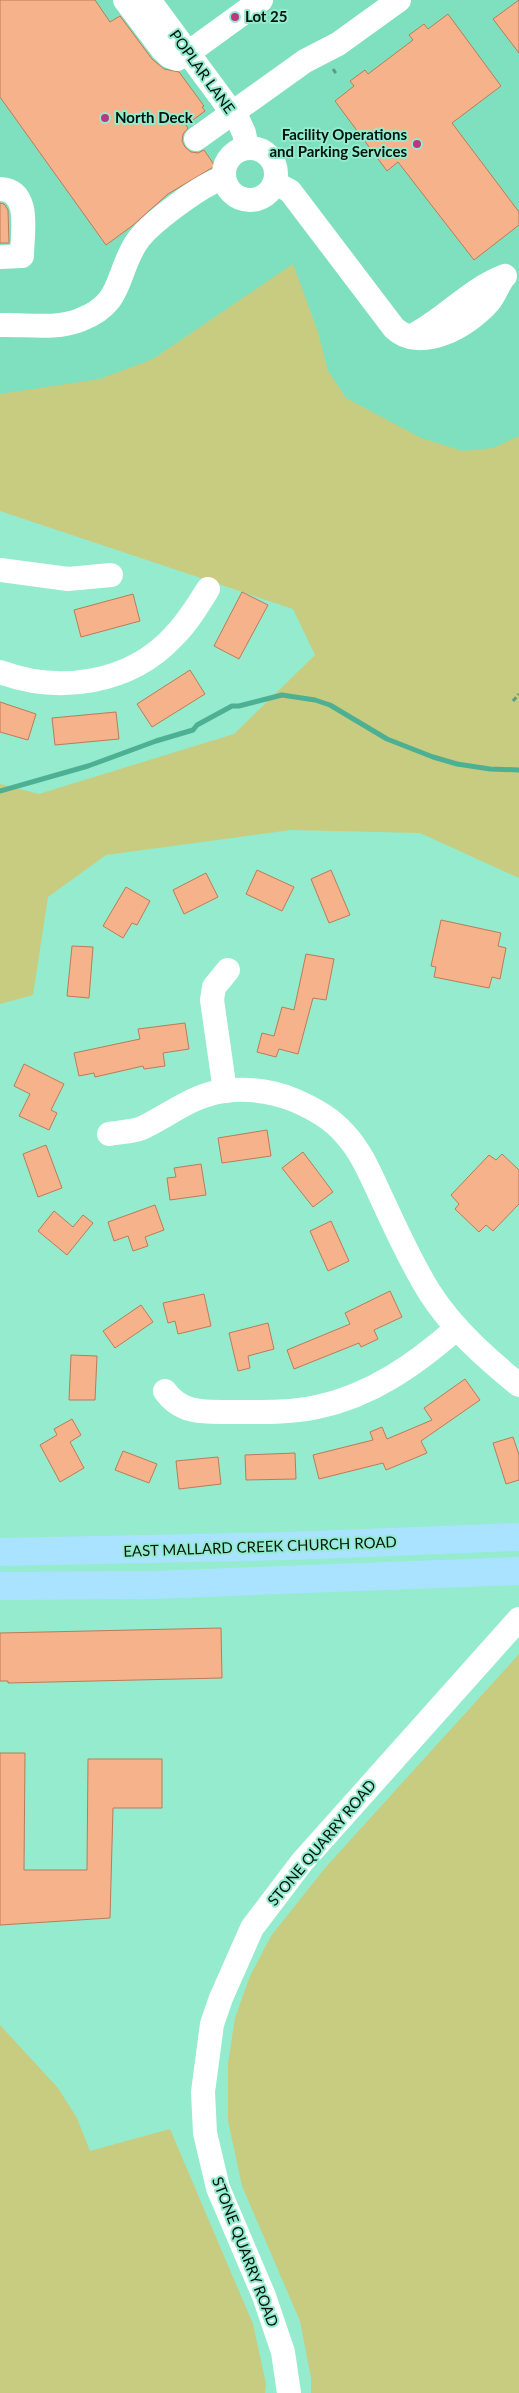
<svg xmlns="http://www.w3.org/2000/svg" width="519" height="2393" viewBox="0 0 519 2393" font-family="Lato,sans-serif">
  <rect width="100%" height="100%" fill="#94ebce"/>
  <path fill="#7fe0c0" d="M0,0h519v446l-519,65z"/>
  <g fill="#c8cc80">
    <path d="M293,264l25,68 10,39 18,27 75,40 42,13 30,-3 26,-12v442l-99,-45 -129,-3 -185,25 -58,42 -15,98 -33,9v-220l39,10 195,-60 81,-79 -22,-46 -293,-98v-117l100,-15 53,-20z"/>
    <path d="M519,1654v739h-208v-15l-11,-57 -58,-135 -14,-65v-58l7,-45 15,-42 21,-40 54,-68z"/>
    <path d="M0,2025l58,63 19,30 13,33 80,-22 83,195 13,60 -1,9h-265z"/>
  </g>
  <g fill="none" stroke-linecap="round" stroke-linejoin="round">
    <path stroke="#4eb093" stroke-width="5" d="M0,791l88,-25 68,-25 37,-11 4,-5 35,-19h7l43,-11 33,5 15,5 57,34 46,18 24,7 33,5 29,1"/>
  </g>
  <g fill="#f5b28b" stroke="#bb7c57">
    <path d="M0,0h95l15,22 10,-6 32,43 12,10 15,3 25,34 -2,1 3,4 -19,14 2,3 -5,6 -1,7 3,6 6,5 7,1 6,-3 11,16 -47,28 -36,32 -26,19 -106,-148z"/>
    <path d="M519,0v53l-26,-34z"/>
    <path d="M448,14l53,72 -49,37 67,89v13l-45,35 -76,-98 -11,9 -52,-70 19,-15 -4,-5 15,-11 3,4 45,-34 -4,-5 15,-11 4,5z"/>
    <path d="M0,203l4,1 4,6 1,33h-9z"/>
    <path d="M242,592l26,13 -29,54 -25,-13z"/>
    <path d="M133,594l7,27 -59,16 -7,-27z"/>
    <path d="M190,670l15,24 -53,33 -15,-23z"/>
    <path d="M0,702l36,12 -8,26 -28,-8z"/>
    <path d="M116,712l3,27 -64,6 -3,-27z"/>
    <path d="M257,870l37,17 -12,24 -36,-17z"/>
    <path d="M331,870l19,45 -21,8 -18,-44z"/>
    <path d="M206,873l12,24 -34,17 -11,-24z"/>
    <path d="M126,887l24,14 -13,24 -5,-2 -9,15 -20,-12z"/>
    <path d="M441,920l60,13 -3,13 8,2 -6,31 -8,-2 -3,11 -55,-11 2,-10 -5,-1z"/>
    <path d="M72,946l21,1 -4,51 -22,-2z"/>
    <path d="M306,954l28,5 -8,41 -13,-2 -15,56 -19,-5 -3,8 -19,-5 5,-19 12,3 8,-29 12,3z"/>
    <path d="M185,1023l4,26 -26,4 2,13 -21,3 -1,-3 -48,11 -1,-4 -15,3 -5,-23 66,-14 -2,-10z"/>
    <path d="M24,1064l40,20 -13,26 6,3 -8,17 -30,-14 11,-22 -16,-8z"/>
    <path d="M267,1130l4,26 -49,7 -4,-25z"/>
    <path d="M46,1145l16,43 -24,9 -15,-43z"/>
    <path d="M303,1152l30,40 -20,15 -31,-39z"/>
    <path d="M502,1154l17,16v34l-26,27 -7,-6 -7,7 -24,-23 4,-5 -8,-9 38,-40 7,5z"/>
    <path d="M201,1164l5,31 -36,5 -3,-22 9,-1 -2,-9z"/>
    <path d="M155,1205l9,25 -19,7 3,9 -15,5 -5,-15 -14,5 -6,-19z"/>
    <path d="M54,1211l19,16 10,-12 10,8 -26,32 -29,-24z"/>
    <path d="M331,1221l18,40 -21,10 -18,-40z"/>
    <path d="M390,1291l12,26 -28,13 4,9 -17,8 -2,-4 -65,26 -7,-19 63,-26 -5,-11z"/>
    <path d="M204,1294l7,32 -33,8 -3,-13 -7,2 -5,-20z"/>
    <path d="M141,1305l12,17 -38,26 -12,-17z"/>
    <path d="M268,1323l6,26 -26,7 2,12 -12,3 -9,-38z"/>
    <path d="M71,1355l26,1 -2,44h-26z"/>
    <path d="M465,1379l15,21 -59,41 6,12 -41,17 -3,-7 -64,16 -6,-24 60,-15 -3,-8 12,-5 5,12 45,-19 -8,-12z"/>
    <path d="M72,1419l9,16 -11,7 14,26 -24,14 -20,-37 17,-10 -3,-6z"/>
    <path d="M513,1437l6,18v25l-13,4 -13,-41z"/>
    <path d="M123,1451l34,13 -8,19 -34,-13z"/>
    <path d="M295,1453l1,26 -50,1 -1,-25z"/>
    <path d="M218,1457l3,27 -42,5 -3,-28z"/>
    <path d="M221,1628l1,50 -214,5v-2h-8v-48z"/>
    <path d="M0,1753h25l-1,117h63l1,-111h74v49h-49l-3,110 -110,7z"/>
  </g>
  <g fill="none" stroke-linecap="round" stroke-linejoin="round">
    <g stroke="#5c9b86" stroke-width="3" stroke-dasharray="5 2.5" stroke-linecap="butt">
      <path d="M333,69l4,6"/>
      <path d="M513,701l6,-7"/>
    </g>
    <g stroke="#fff" stroke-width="24">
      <path d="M125,0l37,49 7,7 8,3 11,-6 73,-53"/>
      <path d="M149,0l90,122 5,11 3,15"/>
      <path d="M196,139l109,-78 33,-17 61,-44"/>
      <circle cx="250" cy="174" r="26"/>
      <path d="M275,183l15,8 104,137c27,26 75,-3 95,-26 7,-8 9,-19 16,-26 -37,14 -60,44 -95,61"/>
      <path d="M0,189c32,2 22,44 22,67l-22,1"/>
      <path d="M0,325c25,-1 56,5 80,-5 44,-17 35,-44 56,-77 11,-18 67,-60 88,-65"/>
      <path d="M0,570l68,9 43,-4"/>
      <path d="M0,672c59,22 130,12 174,-36 14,-14 24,-31 34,-47"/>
      <path d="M225,1091l-13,-91 2,-13 14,-17"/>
      <path d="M109,1134c10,-2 24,-2 33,-6 28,-13 50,-33 82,-37 24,-3 48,0 70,9 19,8 37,18 50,33 18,19 27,43 38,66 15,32 29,64 48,94 23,36 56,65 89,92"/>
      <path d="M165,1391c17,24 42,21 68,21 28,0 56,1 84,-5 54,-11 99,-43 140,-79"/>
      <path d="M289,2393l-6,-41 -19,-56 -46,-108 -13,-55 -2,-41 9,-68 9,-26 31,-70 50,-66 217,-243"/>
    </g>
    <g stroke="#aae3ff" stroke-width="28">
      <path d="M0,1552l288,-6 231,-9"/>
      <path d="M0,1586l152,-1 367,-14"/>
    </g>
  </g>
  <g fill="#ba387f" stroke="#94ebce" stroke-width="2">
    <circle cx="235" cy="17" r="5"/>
    <circle cx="105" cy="118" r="5"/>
    <circle cx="417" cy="144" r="5"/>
  </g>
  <g text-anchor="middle" stroke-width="4" stroke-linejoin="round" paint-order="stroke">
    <g font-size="15" font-weight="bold" fill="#00160e" stroke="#94ebce" text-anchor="start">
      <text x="245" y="22">Lot 25</text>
      <text x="115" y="123">North Deck</text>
      <text x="407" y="140" text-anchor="end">Facility Operations<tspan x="407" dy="17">and Parking Services</tspan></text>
    </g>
    <g font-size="15" fill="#00160e" stroke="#94ebce">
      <text transform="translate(202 72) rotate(54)" y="5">POPLAR LANE</text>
      <text transform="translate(260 1547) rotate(-2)" y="5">EAST MALLARD CREEK CHURCH ROAD</text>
      <text transform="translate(322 1843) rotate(-50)" y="5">STONE QUARRY ROAD</text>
      <text transform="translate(245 2252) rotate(69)" y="5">STONE QUARRY ROAD</text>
    </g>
  </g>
</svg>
